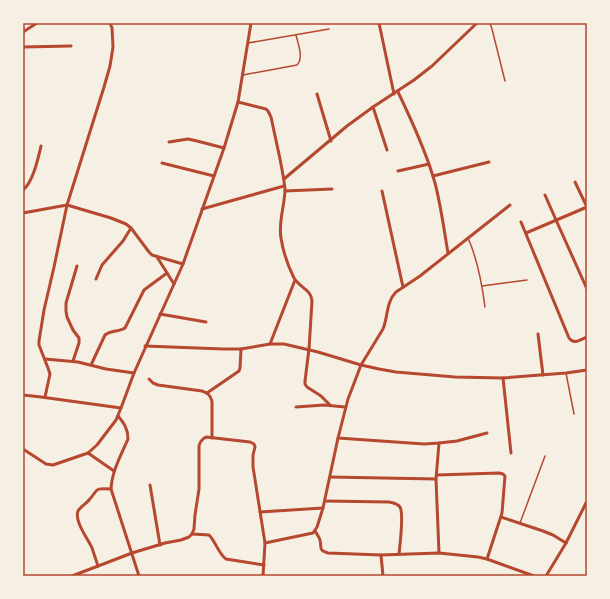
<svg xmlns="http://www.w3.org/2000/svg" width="610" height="599" viewBox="0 0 610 599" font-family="Lato,sans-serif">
  <rect width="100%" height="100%" fill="#f6efe4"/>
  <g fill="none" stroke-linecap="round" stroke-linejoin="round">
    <g stroke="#b5482f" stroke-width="1.5">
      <path d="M490,23l2,6 13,52"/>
      <path d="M248,43l81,-14"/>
      <path d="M243,75l54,-10c7,-7 1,-21 -1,-30"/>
      <path d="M468,238c10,22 14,46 17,69"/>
      <path d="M482,286l45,-6"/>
      <path d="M566,373l8,41"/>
      <path d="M520,523l25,-67"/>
    </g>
    <g stroke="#b5482f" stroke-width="3">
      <path d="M379,23l15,71"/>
      <path d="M23,32l14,-9"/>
      <path d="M23,47l48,-1"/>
      <path d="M398,92c14,29 28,59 37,91 6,23 9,47 13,70"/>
      <path d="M317,94l14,47"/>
      <path d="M238,102l28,7 2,2 3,6c3,14 6,28 9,42 2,10 4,20 5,30 0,16 -7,33 -4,49 2,13 7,28 13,40 6,10 17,11 18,23l-3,48 -4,32v3l2,3 14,9 9,9"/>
      <path d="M373,107l14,43"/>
      <path d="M169,142l19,-3 9,2 27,7"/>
      <path d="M162,163l52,13"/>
      <path d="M398,171l31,-7"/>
      <path d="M433,176l56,-14"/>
      <path d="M284,179l63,-53 26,-19 41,-27 18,-14 45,-43"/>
      <path d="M575,182l12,25"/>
      <path d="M23,190c10,-8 15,-31 18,-44"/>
      <path d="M285,191l47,-2"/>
      <path d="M382,191l21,96"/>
      <path d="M545,195l11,25 31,69"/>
      <path d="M202,209l82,-23"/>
      <path d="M23,213l44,-8 44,13 15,6 5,4 18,24 3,3 31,9"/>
      <path d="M521,222l48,116c5,7 11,2 18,-1"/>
      <path d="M526,233l61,-26"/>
      <path d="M157,257l17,27"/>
      <path d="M96,279l6,-14 21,-24 8,-13"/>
      <path d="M160,314l46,8"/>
      <path d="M538,334l5,41"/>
      <path d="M270,344l25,-64"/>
      <path d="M145,346l78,3h18l29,-5h14l34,8 43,13 18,4 17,3 59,5 48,1 63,-5 21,-3"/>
      <path d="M45,359l33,3 28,7 28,4"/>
      <path d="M73,361l6,-18v-5l-6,-8 -6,-13 -1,-6v-8l11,-37"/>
      <path d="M91,365l14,-30c6,-5 14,-3 20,-7l19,-38 23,-17"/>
      <path d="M503,378l8,75"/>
      <path d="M149,379l4,4 5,2 44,6c6,2 8,4 10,10v37"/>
      <path d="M207,393l32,-22 1,-3 1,-19"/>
      <path d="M23,395l18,2 80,11"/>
      <path d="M45,397l5,-23 -2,-6 -9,-23v-4l5,-31 10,-43 13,-62 37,-118 6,-21 3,-19 -1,-19 -2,-5"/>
      <path d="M296,407l28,-2 21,2"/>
      <path d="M118,416c6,7 10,13 10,23 -7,16 -16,32 -17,50l28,87"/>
      <path d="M338,438l86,6 15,-1 18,-2 30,-8"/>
      <path d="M439,443l-3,36 3,74"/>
      <path d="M23,449l23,15 7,1 35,-12 9,-8 19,-25 5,-12 13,-35 49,-109 41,-116 14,-46 13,-79"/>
      <path d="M88,453l26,18"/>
      <path d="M437,475l62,-2 4,1 2,2 -3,37 -15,46"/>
      <path d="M330,477l106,2"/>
      <path d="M150,485l10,60"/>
      <path d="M325,501l64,1c4,1 8,1 11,5 4,7 0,37 -1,47"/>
      <path d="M260,512l63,-4"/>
      <path d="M501,517l42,14 10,4 13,8"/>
      <path d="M315,531c2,3 4,6 5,9 2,8 -2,10 8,13l53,2 58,-2 39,4 9,2 47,17"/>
      <path d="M192,534l17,1c7,7 9,18 17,24l38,6"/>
      <path d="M265,543l43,-9 5,-1 4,-6 6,-19 15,-70 10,-39 13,-34 22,-36c5,-12 3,-27 13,-37l24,-16 90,-71"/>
      <path d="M381,555l2,21"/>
      <path d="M98,566c-2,-6 -4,-12 -6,-18 -4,-9 -18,-27 -14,-37 2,-4 8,-7 11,-11 10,-11 4,-12 22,-11"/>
      <path d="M72,576l60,-23 33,-10 16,-3 8,-3 3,-3 2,-5 1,-14 4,-26v-43c1,-4 3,-7 7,-9l44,5 4,2 1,3 -2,8v12l12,76 -2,33"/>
      <path d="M546,576l20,-33 21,-42"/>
    </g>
  </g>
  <rect width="610" height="599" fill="none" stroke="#f6efe4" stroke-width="48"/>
  <rect x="24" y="24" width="562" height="551" fill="none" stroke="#b5482f" stroke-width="1.5"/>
</svg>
